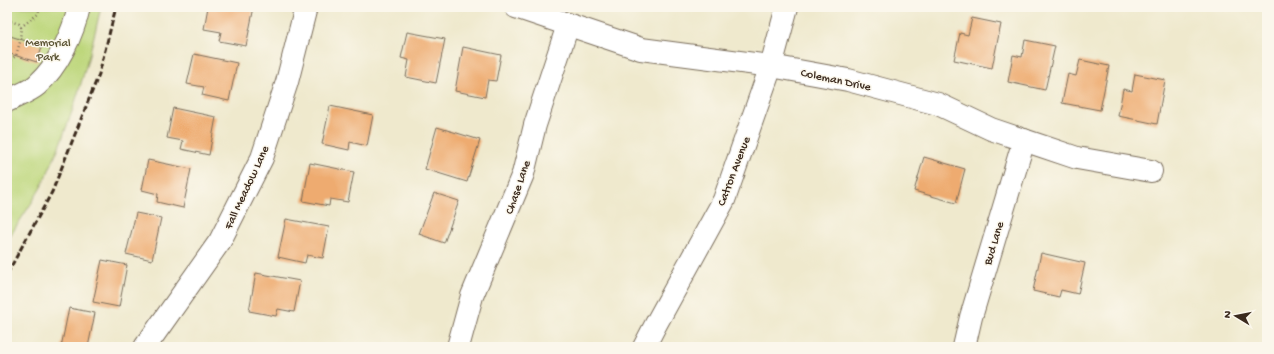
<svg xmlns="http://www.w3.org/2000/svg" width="1274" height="354" viewBox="0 0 1274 354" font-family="'Gochi Hand',sans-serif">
  <rect width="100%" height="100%" fill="#fbf7ec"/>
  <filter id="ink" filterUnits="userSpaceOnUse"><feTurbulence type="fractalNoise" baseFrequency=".025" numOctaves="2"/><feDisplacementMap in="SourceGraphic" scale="8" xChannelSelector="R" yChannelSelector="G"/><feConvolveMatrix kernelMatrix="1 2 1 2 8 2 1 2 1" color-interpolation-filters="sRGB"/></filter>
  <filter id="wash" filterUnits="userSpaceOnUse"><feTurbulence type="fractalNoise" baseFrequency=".012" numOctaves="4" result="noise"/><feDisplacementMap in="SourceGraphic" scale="16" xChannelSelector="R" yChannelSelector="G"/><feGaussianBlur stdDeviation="0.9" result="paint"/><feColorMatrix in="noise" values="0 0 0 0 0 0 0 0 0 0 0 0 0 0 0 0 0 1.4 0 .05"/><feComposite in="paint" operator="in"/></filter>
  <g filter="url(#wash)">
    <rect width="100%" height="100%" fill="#efe9cd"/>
    <path fill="#bdd77c" stroke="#7c804d" d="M7,7h94c-14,61 -32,123 -60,180 -10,19 -24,36 -34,55z"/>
    <g id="blocks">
      <g fill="#eeab70">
        <path d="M208,7h46l-8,39 -27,-5 2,-9 -17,-3z"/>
        <path d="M972,18l29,6 -9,44 -38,-8 6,-27 8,2z"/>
        <path d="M407,32l38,7 -9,44 -30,-6 3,-17 -8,-2z"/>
        <path d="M7,35l35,11 -5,16 -30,-9z"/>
        <path d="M1025,40l30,6 -10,44 -37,-8 5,-27 9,2z"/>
        <path d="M463,47l38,8 -5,26 -8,-1 -3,17 -30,-6z"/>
        <path d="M194,54l43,9 -8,38 -27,-6 2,-8 -17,-3z"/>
        <path d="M1080,60l29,6 -9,44 -38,-7 6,-29 8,2z"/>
        <path d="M1135,74l30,6 -8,44 -39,-8 5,-27 9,2z"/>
        <path d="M330,106l43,9 -6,31 -17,-4 -1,8 -27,-6z"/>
        <path d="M173,108l43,9 -7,38 -28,-6 2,-8 -16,-3z"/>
        <path d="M437,127l43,13 -13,42 -42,-13z"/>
        <path d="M924,157l41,12 -9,34 -42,-12z"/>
        <path d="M148,160l43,9 -8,39 -26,-6 1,-8 -16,-4z"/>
        <path d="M310,163l44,9 -6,30 -18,-3 -1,7 -26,-5z"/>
        <path d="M434,193l25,8 -15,42 -25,-9z"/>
        <path d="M136,213l25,5 -9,42 -26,-6z"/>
        <path d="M286,219l43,8 -6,31 -16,-3 -2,8 -27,-6z"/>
        <path d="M1041,253l44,10 -7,31 -17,-4 -2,7 -26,-6z"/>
        <path d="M102,260l25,5 -8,42 -26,-5z"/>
        <path d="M256,273l44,8 -6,31 -16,-3 -2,7 -27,-5z"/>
        <path d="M69,308l26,5 -7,34h-27z"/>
      </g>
    </g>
  </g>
  <g filter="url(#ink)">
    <use href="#blocks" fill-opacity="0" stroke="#7a6d5b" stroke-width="1"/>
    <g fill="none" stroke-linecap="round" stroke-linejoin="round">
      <defs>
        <g id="minor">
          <path d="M516,7l125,42 130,17 77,14 90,24 53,25 86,29 74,13"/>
          <path d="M7,101c9,-5 22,-9 30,-16 21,-19 36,-51 42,-78"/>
          <path d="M145,347l75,-106 42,-83 25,-76 19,-75"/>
          <path d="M458,347l14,-51 51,-122 12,-49 33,-100"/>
          <path d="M644,347l12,-23 68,-124 47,-134 16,-59"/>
          <path d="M964,347l7,-30 53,-177"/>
        </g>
      </defs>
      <use href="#minor" stroke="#7a6d5b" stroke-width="24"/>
      <g stroke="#7a6d5b" stroke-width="2.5" stroke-dasharray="1 3" stroke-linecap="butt">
        <path d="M7,20l12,4 2,3 17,-13 2,-7"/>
        <path d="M7,62l9,-6 4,-14 1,-15"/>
      </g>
      <use href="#minor" stroke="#fff" stroke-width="22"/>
      <path stroke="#3b2a1e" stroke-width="3" stroke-dasharray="6 3" stroke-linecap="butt" d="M7,274l45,-82 47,-118 17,-67"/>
    </g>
  </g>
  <g text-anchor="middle" stroke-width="3" stroke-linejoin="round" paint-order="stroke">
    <g font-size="12" fill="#5c5536" stroke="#fbf7ec">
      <text x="48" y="46">Memorial<tspan x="48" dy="14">Park</tspan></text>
    </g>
    <g font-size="12" fill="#3b2a1e" stroke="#fbf7ec">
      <text transform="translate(836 79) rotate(12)" y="4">Coleman Drive</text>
      <text transform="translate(733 171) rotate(-69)" y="4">Catron Avenue</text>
      <text transform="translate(246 187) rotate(-65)" y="4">Fall Meadow Lane</text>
      <text transform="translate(517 187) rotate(-71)" y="4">Chase Lane</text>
      <text transform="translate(993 243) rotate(-73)" y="4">Bud Lane</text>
    </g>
  </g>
  <rect width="1274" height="354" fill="none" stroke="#fbf7ec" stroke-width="24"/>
  <g transform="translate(1236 316) rotate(280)" stroke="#fbf7ec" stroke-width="3" paint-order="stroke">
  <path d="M0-3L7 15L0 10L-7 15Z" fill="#3b2a1e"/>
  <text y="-6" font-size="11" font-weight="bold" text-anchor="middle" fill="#3b2a1e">N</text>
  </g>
</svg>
